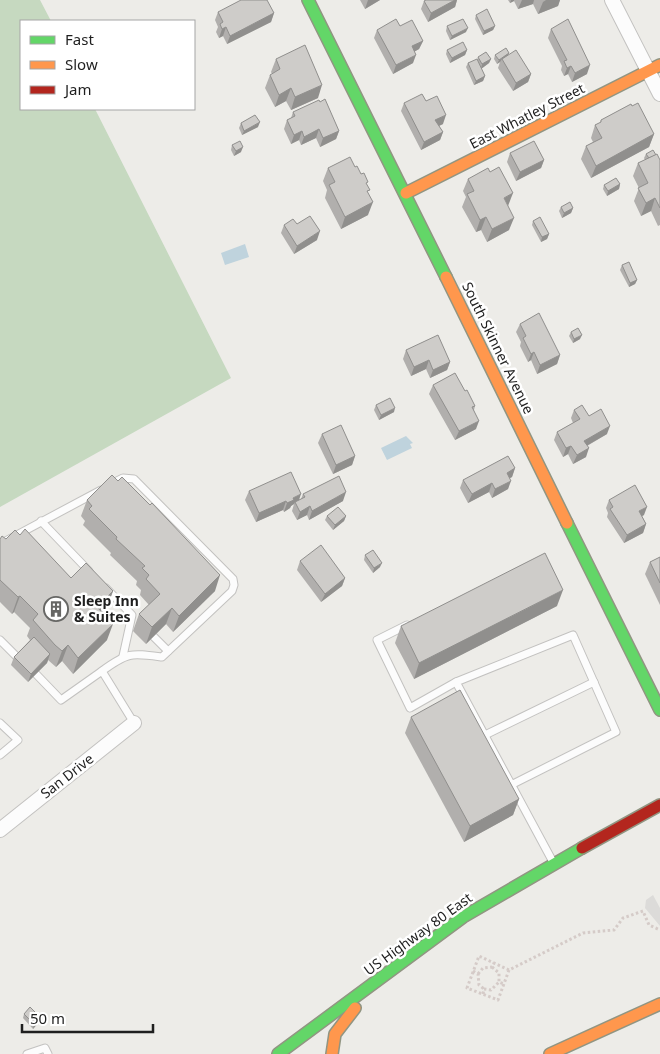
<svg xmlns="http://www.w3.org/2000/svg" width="660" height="1054" viewBox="0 0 660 1054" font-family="'Noto Sans',sans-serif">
  <rect width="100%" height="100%" fill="#edece8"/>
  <path fill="#dcdbd9" d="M653,895l7,13v18l-15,-18 1,-8z"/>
  <path fill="#c6d9c0" d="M0,0h40l11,21h-30v88h74l136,269 -231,129z"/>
  <g fill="#bfd3dd">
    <path d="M245,244l4,13 -24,8 -4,-12z"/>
    <path d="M406,436l7,7 -3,1 2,4 -25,12 -6,-12z"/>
  </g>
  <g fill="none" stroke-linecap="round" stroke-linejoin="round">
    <defs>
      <g id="lane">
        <path d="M115,482l8,-4 11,1 99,100 1,6 -2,6 -70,66c-31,-4 -34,-5 -60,14l32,52"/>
        <path d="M41,521l48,50"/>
        <path d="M0,544l101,-54"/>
        <path d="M106,588l26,27 -9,41"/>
        <path d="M407,625l-30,15 33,68 46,-26"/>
        <path d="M153,636l15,15"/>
        <path d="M0,640l18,18"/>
        <path d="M36,674l25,26 41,-29"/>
        <path d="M0,723l18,17 -18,15"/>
        <path d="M485,735l109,-53"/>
        <path d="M511,785l105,-53 -43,-97 -117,47 97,180"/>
        <path d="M27,1054l18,-6 3,6"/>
      </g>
      <g id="street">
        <path d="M612,0l48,94"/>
        <path d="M0,830l134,-107"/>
      </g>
      <g id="fast">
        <path d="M308,0l138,277"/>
        <path d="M567,523l93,187"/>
        <path d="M278,1054l185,-137 119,-69"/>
      </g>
      <g id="slow">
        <path d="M406,193l254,-128"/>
        <path d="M446,277l121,246"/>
        <path d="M332,1054l3,-20 20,-26"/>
        <path d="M550,1054l110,-50"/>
      </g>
      <path id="jam" d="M582,848l78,-43"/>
    </defs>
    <use href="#lane" stroke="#c3c2c0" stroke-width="9"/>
    <use href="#street" stroke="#c3c2c0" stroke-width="16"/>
    <use href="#fast" stroke="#919582" stroke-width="14"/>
    <use href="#slow" stroke="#919582" stroke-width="14"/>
    <use href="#jam" stroke="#919582" stroke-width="14"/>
    <g stroke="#d5cbc8" stroke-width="3" stroke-dasharray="2.5 2.5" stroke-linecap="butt">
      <path d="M492,967l7,6v9"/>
      <path d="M509,970l-30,-14 -12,32 31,12 11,-30 74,-37 31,-3 9,-12 20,-7 6,14 11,5"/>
      <path d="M473,971l5,3 1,11 5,4"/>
      <path d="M478,974l5,-6 9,-1 2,-4"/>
      <path d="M483,994l1,-5 7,1 8,-8 5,2"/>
    </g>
    <use href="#lane" stroke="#fcfcfc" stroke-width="7"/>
    <use href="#street" stroke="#fcfcfc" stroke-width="14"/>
    <use href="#fast" stroke="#63d668" stroke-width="11"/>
    <use href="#slow" stroke="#ff974d" stroke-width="11"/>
    <use href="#jam" stroke="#b3261e" stroke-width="11"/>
  </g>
  <g fill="#b1afad">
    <path d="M360,0h20l-15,9z"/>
    <path d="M426,0h31l-2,7 -27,15 -7,-13 3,-8z"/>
    <path d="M508,0h52l-2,6 -20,8 -5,-10 -15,5 -4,-8 -4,2z"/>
    <path d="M218,12l56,1 -3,9 -44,22 -4,-8 -4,2 -3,-6 2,-5 -3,-7z"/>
    <path d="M476,15l19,11 -2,4 -10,5 -8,-16z"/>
    <path d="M400,26l23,15 -4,8 -5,3 -1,11 -20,11 -19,-36 3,-8z"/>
    <path d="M447,26l19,6 -16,8 -4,-9z"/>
    <path d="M551,29l36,45 -15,8 -4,-8 -4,2 -3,-6 1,-4 -14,-28z"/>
    <path d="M447,50h20l-2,5 -15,8 -4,-9z"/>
    <path d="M509,53l-1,2 23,19 -3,8 -15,9 -15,-23 2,-6 -3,2 -3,-5 1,-4z"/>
    <path d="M478,57l13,2 -2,4 -8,6 4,7 -2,5 -9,4 -8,-18 2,-4 9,-3z"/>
    <path d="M276,59l42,39 -27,12 -5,-9 -11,6 -10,-19 5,-13 2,-1 -1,-2z"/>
    <path d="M426,101l17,23 -4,2 4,6 -3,8 -19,10 -20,-39 3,-8z"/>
    <path d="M632,106l22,28 -5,13 -58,31 -10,-19 5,-13 7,-4 -2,-4 4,-13 5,-2 1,-3z"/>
    <path d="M293,112l46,19 -3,8 -16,8 -4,-9 -15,7 -2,-5 -8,4 -7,-15 3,-9 4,-2z"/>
    <path d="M241,123l17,4 -16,8 -3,-7z"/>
    <path d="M232,145l9,7 -7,4 -3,-6z"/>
    <path d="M510,153l34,7 -3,8 -25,13 -9,-19z"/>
    <path d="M646,154l14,6v65l-2,1 -7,-15 -10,5 -7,-15 5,-13 -6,-12 5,-13 7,-3 -1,-2z"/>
    <path d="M355,167l12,18 1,8v22l-27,14 -16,-31 2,-8 -4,-9 5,-13z"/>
    <path d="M468,179l40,27 1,24 -22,12 -6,-12 -5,2 -14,-25 4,-10 -3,-6z"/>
    <path d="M620,184l-1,5 -12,7 -4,-7 1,-4z"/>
    <path d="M561,207l12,1 -2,5 -9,5 -3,-7z"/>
    <path d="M533,221l16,13 -2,5 -6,3 -9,-17z"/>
    <path d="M297,224l20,16 -23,14 -13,-21 3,-8z"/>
    <path d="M622,265l15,15 -2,4 -6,3 -9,-17z"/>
    <path d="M520,324l40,31 -3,9 -20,10 -6,-14 -3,2 -8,-16 1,-4 -5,-10z"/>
    <path d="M571,332l9,7 -7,4 -4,-7z"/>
    <path d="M406,350l44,12 -3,8 -17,8 -4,-9 -15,7 -8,-17z"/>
    <path d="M433,385l32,6 10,15 -1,4 2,19 -21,11 -26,-46z"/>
    <path d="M376,405l18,7 -15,8 -5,-10z"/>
    <path d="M574,410l15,6 18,18 -20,12 -1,11 -13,7 -5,-10 -5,3 -9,-17 3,-8 16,-9 -2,-5z"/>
    <path d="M322,434l33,22 -3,9 -19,9 -15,-31z"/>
    <path d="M515,468l-3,9 -2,1 -2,11 -16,9 -3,-6 -21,11 -8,-15 3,-8z"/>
    <path d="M249,491l49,9 3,-1 2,-5 40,7 -34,19 -2,-5 -10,5 -5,-9 2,-7 -3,2 -1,2 -6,4 -1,-2 -27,12 -11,-22z"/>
    <path d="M87,500l128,91 -42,41 -7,-8 -20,20 -13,-13 6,-17 10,-9 -9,-10 1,-5 -5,-5 1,-4 -27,-26 1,-2 -28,-28 2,-4 -4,-5z"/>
    <path d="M609,500l35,15 -2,1 4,8 -3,9 -19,10 -17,-26 1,-4 -2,-5z"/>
    <path d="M327,516h19l-2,5 -11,9 -8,-10z"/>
    <path d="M20,535l51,43 42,13 -6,16 -5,6 5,27 -34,34 -11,-13 -6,6 -8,-7 -1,3 -19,19 -17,-17 3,-8 16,-17 -3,-4 3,-8 -16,-16 -2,2 -12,-12v-63h6z"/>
    <path d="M365,555l15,12 -7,6 -9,-13z"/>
    <path d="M660,557v48l-15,-31 5,-12z"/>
    <path d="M300,561l45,17 -3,8 -21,16 -24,-32z"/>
    <path d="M557,606l-143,73 -19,-36 6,-17z"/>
    <path d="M411,717l108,82 -6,16 -49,27 -59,-109z"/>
    <path d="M24,1014l17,4 -2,4 -6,7 -10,-11z"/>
  </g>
  <g fill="#908f8d">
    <path d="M368,0h12l-15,9z"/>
    <path d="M455,0h2l-2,7 -27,15 3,-9z"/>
    <path d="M511,0h3v1l-4,2z"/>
    <path d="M522,0h12l-1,4 -15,5z"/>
    <path d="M546,0h14l-2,6 -20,8 5,-12z"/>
    <path d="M274,13l-3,9 -44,22 3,-8z"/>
    <path d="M495,26l-2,4 -10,5 1,-4z"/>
    <path d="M226,27l-3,9 -4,2 3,-9z"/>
    <path d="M468,28l-2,4 -16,8 2,-4z"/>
    <path d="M423,41l-4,8 -11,6 4,-9z"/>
    <path d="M467,50l-2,5 -15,8 2,-5z"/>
    <path d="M509,53l-2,5 -5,1 -2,3 -3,2 2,-4z"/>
    <path d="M416,55l-3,8 -20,11 3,-9z"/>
    <path d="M491,59l-2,4 -8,6 1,-5z"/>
    <path d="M590,65l-3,9 -15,8 3,-9z"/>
    <path d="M571,66l-3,8 -4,2 3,-8z"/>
    <path d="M531,74l-3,8 -15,9 3,-8z"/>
    <path d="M485,76l-2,5 -9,4 2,-4z"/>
    <path d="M322,85l-4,13 -27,12 4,-13z"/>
    <path d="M291,88l-5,13 -11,6 4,-12z"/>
    <path d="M446,115l-3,9 -11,5 3,-9z"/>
    <path d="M260,122l-2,5 -16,8 2,-4z"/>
    <path d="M319,129l-3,9 -15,7 3,-8z"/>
    <path d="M302,131l-3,9 -8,4 3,-9z"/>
    <path d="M339,131l-3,8 -16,8 3,-9z"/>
    <path d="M443,132l-3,8 -19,10 3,-8z"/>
    <path d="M654,134l-5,13 -58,31 5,-12z"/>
    <path d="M243,147l-2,5 -7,4 2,-5z"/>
    <path d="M544,160l-3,8 -25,13 4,-9z"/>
    <path d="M620,184l-1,5 -12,7 1,-5z"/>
    <path d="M513,193l-5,13 -4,-8z"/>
    <path d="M655,198l-4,13 -10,5 5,-13z"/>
    <path d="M373,202l-5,13 -27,14 4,-12z"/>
    <path d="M573,208l-2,5 -9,5 2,-5z"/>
    <path d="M486,217l-5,13 -5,2 4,-12z"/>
    <path d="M514,218l-5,12 -22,12 5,-13z"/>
    <path d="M320,231l-3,9 -23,14 3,-8z"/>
    <path d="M549,234l-2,5 -6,3 1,-5z"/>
    <path d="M637,280l-2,4 -6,3 1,-4z"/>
    <path d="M582,335l-2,4 -7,4 1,-4z"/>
    <path d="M534,352l-3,8 -3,2 3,-8z"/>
    <path d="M560,355l-3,9 -20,10 3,-9z"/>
    <path d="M429,360l-3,9 -15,7 3,-9z"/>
    <path d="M450,362l-3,8 -17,8 3,-8z"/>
    <path d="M395,408l-1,4 -15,8 2,-5z"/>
    <path d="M479,421l-3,8 -21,11 4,-9z"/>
    <path d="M610,426l-3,8 -26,15 3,-8z"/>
    <path d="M571,446l-3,8 -5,3 3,-9z"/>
    <path d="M589,448l-3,9 -13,7 4,-9z"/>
    <path d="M355,456l-3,9 -19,9 3,-9z"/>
    <path d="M515,468l-3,9 -8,4 3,-8z"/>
    <path d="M511,481l-3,8 -16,9 3,-9z"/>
    <path d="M492,483l-3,9 -21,11 4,-9z"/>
    <path d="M346,492l-3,9 -34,19 3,-9z"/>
    <path d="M301,494l-3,9 -3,-1 -1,2 -3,2 -1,2 -6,4 3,-9 6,-5z"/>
    <path d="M286,501l-3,9 -27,12 3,-9z"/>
    <path d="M310,506l-3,9 -10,5 3,-8z"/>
    <path d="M647,507l-3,8 -8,4 3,-8z"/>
    <path d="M346,516l-2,5 -11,9 2,-5z"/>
    <path d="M646,524l-3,9 -19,10 3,-8z"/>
    <path d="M382,563l-2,4 -7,6 1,-5z"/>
    <path d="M220,575l-5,16 -42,41 6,-16z"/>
    <path d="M345,578l-3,8 -21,16 4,-8z"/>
    <path d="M563,590l-6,16 -143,73 5,-16z"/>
    <path d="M113,591l-6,16 -16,17 6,-17z"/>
    <path d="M20,596l-6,16 -2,2 6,-17z"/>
    <path d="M172,608l-6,16 -20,20 6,-17z"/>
    <path d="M113,624l-6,16 -34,34 5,-16z"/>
    <path d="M68,645l-6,16 -6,6 6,-16z"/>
    <path d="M50,654l-3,9 -19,19 3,-8z"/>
    <path d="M519,799l-6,16 -49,27 6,-16z"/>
    <path d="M41,1018l-2,4 -6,7 1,-5z"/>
  </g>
  <g fill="#ceccc9" stroke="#908f8d">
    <path d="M241,0h26l7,13 -44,23 -4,-9 -4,2 -2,-5 3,-2 -5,-10z"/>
    <path d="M426,0h29l-24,13 -7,-12z"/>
    <path d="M487,9l8,17 -11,5 -8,-16z"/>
    <path d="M396,19l4,7 12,-6 11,21 -11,5 4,9 -20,10 -19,-35z"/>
    <path d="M463,19l5,9 -16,8 -5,-10z"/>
    <path d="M568,19l22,46 -15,8 -4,-7 -4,2 -3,-7 3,-1 -16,-31z"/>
    <path d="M463,42l4,8 -15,8 -5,-8z"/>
    <path d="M305,45l17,40 -27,12 -4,-9 -12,7 -9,-20 10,-6 -4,-10z"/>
    <path d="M506,48l3,5 -10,7 -4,-5z"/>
    <path d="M516,50l15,24 -15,9 -14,-24z"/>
    <path d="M486,52l5,7 -9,5 -4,-7z"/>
    <path d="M477,59l8,17 -9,5 -8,-18z"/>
    <path d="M422,94l4,7 11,-5 9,19 -11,5 8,12 -19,10 -20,-39z"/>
    <path d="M325,99l14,32 -16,7 -4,-9 -15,8 -2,-6 -8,4 -7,-15 8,-4 -2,-4 26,-12 1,2z"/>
    <path d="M638,103l16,31 -58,32 -10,-20 16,-8 -7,-13 6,-3v-2l30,-16 1,2z"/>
    <path d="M255,115l5,7 -16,9 -3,-8z"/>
    <path d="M240,141l3,6 -7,4 -4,-6z"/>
    <path d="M534,141l10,19 -24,12 -10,-19z"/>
    <path d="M653,150l3,5 -7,3 -3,-4z"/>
    <path d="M657,154l3,6v48l-5,-10 -9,5 -8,-15 10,-5 -10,-20z"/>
    <path d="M350,157l5,10 2,-1 4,8 3,-1 4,9 -2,1 4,7 -3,1 6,11 -28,15 -16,-32 6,-3 -7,-14z"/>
    <path d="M499,167l14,26 -9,5 10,20 -22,11 -6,-12 -6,3 -13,-26 7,-3 -6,-12 20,-11 2,4z"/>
    <path d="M616,178l4,6 -12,7 -4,-6z"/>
    <path d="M570,202l3,6 -9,5 -3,-6z"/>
    <path d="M310,216l10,15 -23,15 -13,-21 9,-6 4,5z"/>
    <path d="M540,217l9,17 -7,3 -9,-16z"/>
    <path d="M629,262l8,18 -7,3 -8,-18z"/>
    <path d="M539,313l21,42 -20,10 -6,-13 -3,2 -8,-16 3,-2 -6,-12z"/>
    <path d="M578,328l4,7 -8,4 -3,-7z"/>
    <path d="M438,335l12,27 -17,8 -4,-10 -15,7 -8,-17z"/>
    <path d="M455,373l10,18 2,-1 8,16 -3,1 7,14 -20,10 -26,-46z"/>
    <path d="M390,398l5,10 -14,7 -5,-10z"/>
    <path d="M582,405l7,11 12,-7 9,17 -26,15 5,7 -12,7 -6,-9 -5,2 -9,-16 23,-13 -6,-9z"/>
    <path d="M341,425l14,31 -19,9 -14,-31z"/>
    <path d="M508,456l7,12 -8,5 4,8 -16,8 -3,-6 -20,11 -9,-14z"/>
    <path d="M291,472l10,22 -8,4 1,2 -7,3 -1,-2 -27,12 -10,-22z"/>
    <path d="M112,475l6,6 4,-4 28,28 2,-2 68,72 -41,41 -7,-8 -20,19 -13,-13 21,-20 -14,-15 3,-4 -7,-7 3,-2 -29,-27 1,-2 -28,-28 3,-3 -5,-6z"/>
    <path d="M339,476l7,16 -34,19 -2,-5 -10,6 -5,-10 10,-5 -2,-3z"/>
    <path d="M635,485l12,22 -8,4 7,13 -19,11 -17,-26 3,-2 -4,-7z"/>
    <path d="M338,507l8,9 -11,9 -8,-9z"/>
    <path d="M25,529l46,49 15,-15 27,28 -16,16 16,17 -35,34 -10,-13 -6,6 -7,-6 -22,-25 5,-6 -18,-18 -2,1 -18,-17v-41l2,-3 4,3 9,-9 5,5z"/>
    <path d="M321,545l24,33 -20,16 -25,-33z"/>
    <path d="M373,550l9,13 -8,5 -9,-13z"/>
    <path d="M545,553l18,37 -144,73 -18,-37z"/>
    <path d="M660,557v26l-10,-21z"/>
    <path d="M34,637l16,17 -19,20 -17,-17z"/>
    <path d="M460,690l59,109 -49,27 -59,-109z"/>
    <path d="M30,1007l11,11 -7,6 -10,-10z"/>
  </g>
  <defs>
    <symbol id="building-ring" viewBox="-11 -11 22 22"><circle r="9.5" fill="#fff" stroke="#676765" stroke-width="1.5"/><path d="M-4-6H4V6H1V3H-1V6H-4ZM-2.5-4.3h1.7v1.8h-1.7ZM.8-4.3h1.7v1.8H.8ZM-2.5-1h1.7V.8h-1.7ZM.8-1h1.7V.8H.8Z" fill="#676765"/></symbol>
  </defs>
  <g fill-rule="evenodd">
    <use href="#building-ring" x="42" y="595" width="28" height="28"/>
  </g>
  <g text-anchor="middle" stroke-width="5" stroke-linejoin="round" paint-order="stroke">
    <g font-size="14" fill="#1f1f1f" stroke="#fff">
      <text transform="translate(527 116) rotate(-27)" y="5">East Whatley Street</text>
      <text transform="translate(498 348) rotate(64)" y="5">South Skinner Avenue</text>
      <text transform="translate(67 776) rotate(-38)" y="5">San Drive</text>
      <text transform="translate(418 934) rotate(-36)" y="5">US Highway 80 East</text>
    </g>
    <g font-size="14" font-weight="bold" fill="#1f1f1f" stroke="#fff" text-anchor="start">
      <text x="74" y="606">Sleep Inn<tspan x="74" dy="16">&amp; Suites</tspan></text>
    </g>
  </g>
  <rect x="20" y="20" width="175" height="90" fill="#ffffff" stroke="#a5a5a5"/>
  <rect x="30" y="36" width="25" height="8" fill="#63d668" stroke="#a5a5a5"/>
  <text x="65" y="45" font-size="15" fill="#1f1f1f">Fast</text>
  <rect x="30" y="61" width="25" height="8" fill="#ff974d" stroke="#a5a5a5"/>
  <text x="65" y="70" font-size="15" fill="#1f1f1f">Slow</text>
  <rect x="30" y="86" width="25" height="8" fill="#b3261e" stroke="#a5a5a5"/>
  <text x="65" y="95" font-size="15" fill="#1f1f1f">Jam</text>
  <path d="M22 1024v8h131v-8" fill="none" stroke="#1f1f1f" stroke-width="2.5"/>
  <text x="30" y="1024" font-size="15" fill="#1f1f1f" stroke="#ffffff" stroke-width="4" paint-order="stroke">50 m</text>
</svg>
